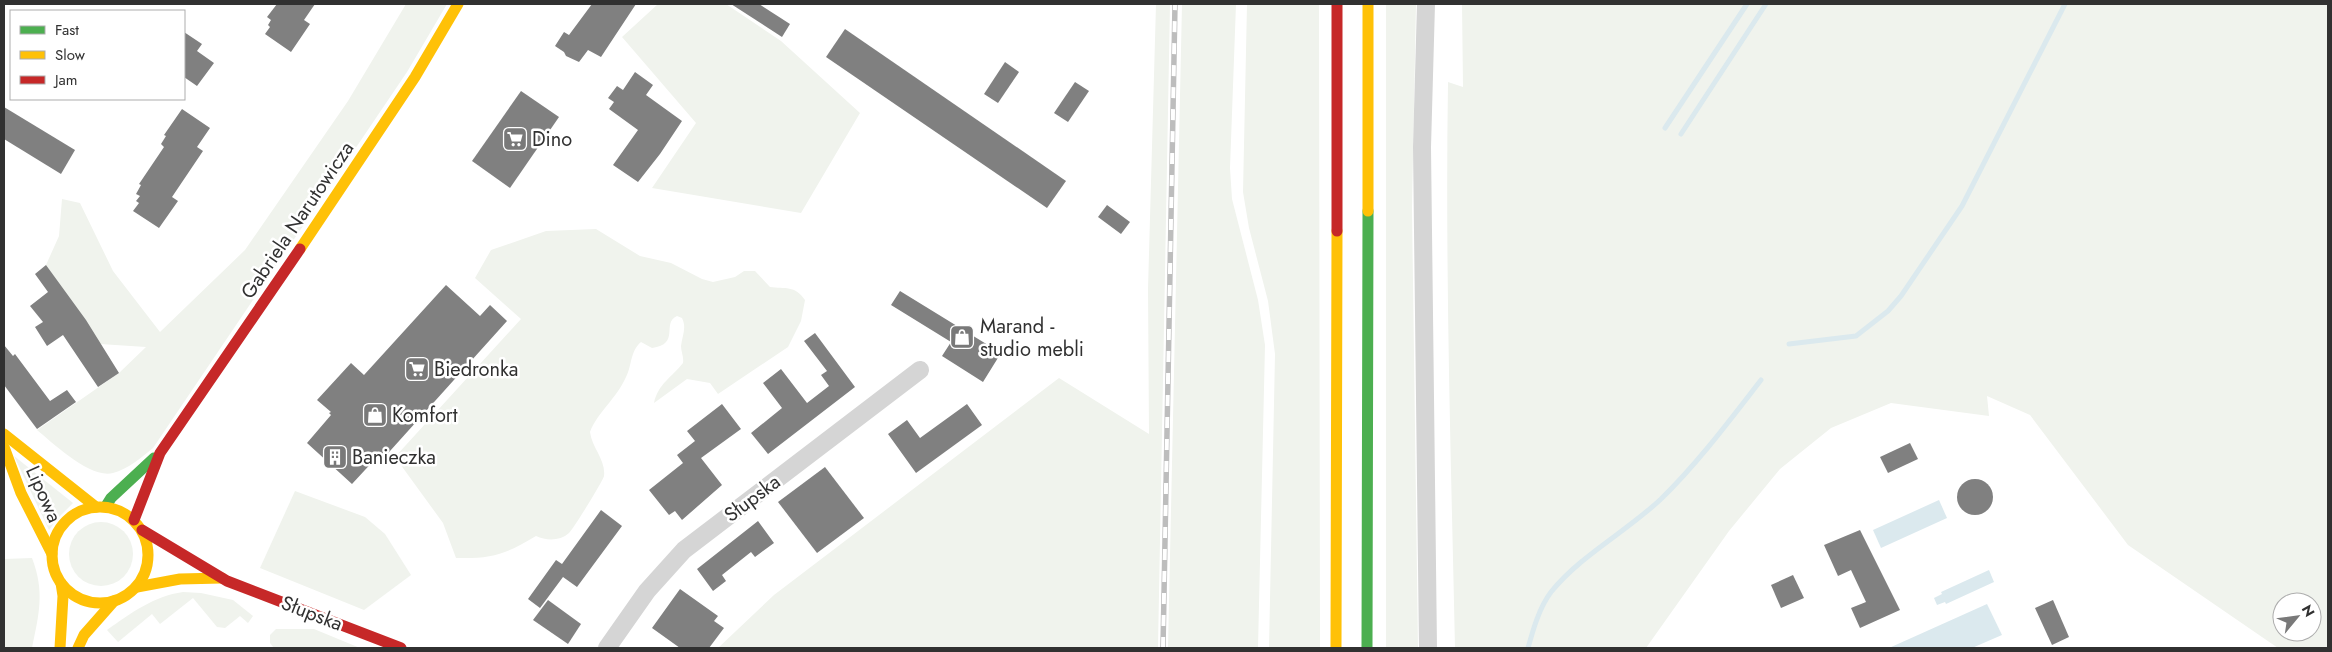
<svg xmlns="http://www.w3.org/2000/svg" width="2332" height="652" viewBox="0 0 2332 652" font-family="Jost,sans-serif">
  <rect width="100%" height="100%" fill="#fff"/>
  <g fill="#f0f3ed" fill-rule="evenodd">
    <path d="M406,4h41l-40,68 -254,376c-12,10 -25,21 -40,25 -23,6 -60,-30 -76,-43l82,-57 27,-26 -46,-3 -54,-79 13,-29 3,-37 18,4 33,68 47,61 85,-82 103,-149z"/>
    <path d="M658,4h68l55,37 79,72 -59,100 -149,-25 44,-65 -74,-86z"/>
    <path d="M1156,4h14l-12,644h-440l56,-53 285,-217 90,56 -1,-145z"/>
    <path d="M1182,4h54l-6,164 2,31 26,101 7,45 -7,303h-90z"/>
    <path d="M1247,4h72l1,644h-51l6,-294 -7,-53 -19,-73 -6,-36z"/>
    <path d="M1386,4h30l-4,204 6,440h-32z"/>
    <path d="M1462,4h866v644h-50l-150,-103 -98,-130 -43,-19 2,20 -98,-13 -60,25 -51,41 -51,62 -83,117h-191c-4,-189 -10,-377 -7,-566l15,5zM2282,602h30v30h-30z"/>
    <path d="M596,229l44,27 31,7 31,16 11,3 22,-5 9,-6h11l15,16c15,2 25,-2 35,13l-4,21 -13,26 -70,47 -8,-11 -23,-4 -33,24c4,-19 18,-26 29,-40 1,-6 -2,-11 -2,-17 1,-10 6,-18 1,-28l-5,-2c-16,7 4,28 -25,32l-11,-6c-11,9 -9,24 -15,35 -9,21 -29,36 -36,55 2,16 16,28 14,44 -1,5 -30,52 -35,57 -9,8 -22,8 -33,3 -30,18 -44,23 -80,22l-13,-35 -48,-66 126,-138 -46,-41 16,-28 55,-19z"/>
    <path d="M14,456l59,47 -15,15 -9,12z"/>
    <path d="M295,491l70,26 20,17 26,41 -47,35 -104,-42z"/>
    <circle cx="101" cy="554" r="32"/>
    <path d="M32,558c13,34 7,56 0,90h-28v-89z"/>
    <path d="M183,592l18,1 32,7 20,16 -5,7 -8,-7 -15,12 -8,-1 -24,-29 -33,26 -8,-10 -34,28 -11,-12c24,-17 47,-34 76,-38z"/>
    <path d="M276,629h38l46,19h-86l-4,-5v-8z"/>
  </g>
  <g fill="#dbe9ee">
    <path d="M1939,500l8,18 -66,30 -8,-18z"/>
    <path d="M1989,570l5,12 -48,22 -1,-2 -8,3 -3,-7 8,-4 -1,-2z"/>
    <path d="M1987,604l15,31 -30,13h-83z"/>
  </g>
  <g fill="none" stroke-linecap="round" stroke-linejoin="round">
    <g stroke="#dbe9ee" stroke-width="5">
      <path d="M1665,128l82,-124"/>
      <path d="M1681,134l85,-130"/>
      <path d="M1789,344l67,-8 32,-25 13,-15 61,-90 103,-202"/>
      <path d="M1528,648c5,-18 11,-40 23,-56 30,-37 75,-60 110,-93 36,-35 69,-79 100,-119"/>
    </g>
  </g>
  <g fill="#808080">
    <path d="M277,4h38l-11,16 6,4 -19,28 -26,-18 5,-7 -2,-2 3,-5 -4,-3z"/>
    <path d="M592,4h44l-35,53 -13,-7 -9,12 -13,-6 -2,-4 -9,-6 9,-14 5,3z"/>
    <path d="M731,4h28l31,20 -8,13z"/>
    <path d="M845,29l221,152 -19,27 -221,-151z"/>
    <path d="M184,32l18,12 -5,7 17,12 -17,23 -13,-9z"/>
    <path d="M1005,62l14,10 -21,31 -14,-9z"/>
    <path d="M635,72l18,13 -7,10 36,26 -22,33 -22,28 -25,-17 25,-35 -29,-21 5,-7 -6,-4 9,-12 6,4z"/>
    <path d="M1075,82l14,9 -21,31 -14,-9z"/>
    <path d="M521,91l38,26 -49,71 -38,-27z"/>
    <path d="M4,107l71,43 -14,24 -57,-35z"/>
    <path d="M182,109l28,19 -13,19 6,4 -31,46 6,4 -19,27 -26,-17 6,-8 -3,-2 4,-5 -4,-2 5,-9 -2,-1 25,-37 -3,-3 5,-8 -2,-1z"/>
    <path d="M1107,205l23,17 -9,12 -23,-17z"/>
    <path d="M46,265l40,55 33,53 -21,14 -35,-52 -16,11 -12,-19 8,-5 -13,-16 18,-14 -13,-18z"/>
    <path d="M446,285l34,31 10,-11 17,16 -126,140 -4,-4 -25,27 -45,-41 24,-28 -2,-2 2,-1 -14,-12 34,-37 13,12z"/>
    <path d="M900,291l101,62 -18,29 -41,-26 9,-14 -60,-37z"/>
    <path d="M815,333l40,54 -87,67 -17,-21 31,-25 -19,-25 18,-14 26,34 22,-17 -8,-11 6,-4 -23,-30z"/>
    <path d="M4,345l9,11 2,-2 35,47 17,-11 9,12 -39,27 -33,-44z"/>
    <path d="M722,404l19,25 -40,29 21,27 -40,35 -7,-9 -6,4 -20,-25 34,-27 -6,-8 18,-14 -8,-10z"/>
    <path d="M967,404l15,21 -66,48 -28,-39 19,-14 13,18z"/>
    <path d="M1910,443l8,16 -30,14 -8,-16z"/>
    <path d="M825,467l39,51 -47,35 -39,-51z"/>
    <circle cx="1975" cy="497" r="18"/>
    <path d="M601,510l21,16 -45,61 -14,-10 -23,31 -12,-9 28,-39 6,4z"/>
    <path d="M758,521l16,22 -19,14 -4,-5 -29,23 4,6 -13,10 -16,-22z"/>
    <path d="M1860,530l40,80 -40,18 -9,-20 15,-6 -15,-32 -13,6 -14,-31z"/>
    <path d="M1793,575l11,23 -23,10 -10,-23z"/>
    <path d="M680,589l38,27 -4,5 10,7 -15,20h-29l-28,-20z"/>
    <path d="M548,600l33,24 -13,20 -35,-24z"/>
    <path d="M2053,600l16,37 -17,8 -17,-37z"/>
  </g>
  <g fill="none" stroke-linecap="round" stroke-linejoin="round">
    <g stroke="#d5d5d5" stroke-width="18">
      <path d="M1426,4l-4,143 6,501"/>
      <path d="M607,648l40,-57 37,-41 236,-180"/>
    </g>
    <g stroke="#4caf50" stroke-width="11">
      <path d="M106,506l5,-8 43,-40"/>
      <path d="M1367,648l1,-437"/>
    </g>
    <g stroke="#ffc107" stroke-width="11">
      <path d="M1368,211v-207"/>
      <path d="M300,249l115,-172 43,-73"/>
      <path d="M4,434l92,73"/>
      <path d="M4,447l17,46 31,61"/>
      <circle cx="100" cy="555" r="48"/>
      <path d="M137,587l43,-8 42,-1"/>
      <path d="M60,648l3,-52 -2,-13"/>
      <path d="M78,648l6,-13 30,-34"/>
      <path d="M1336,648l1,-417"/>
    </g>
    <g stroke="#c62828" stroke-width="11">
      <path d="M1337,231v-227"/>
      <path d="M134,520l26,-67 140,-204"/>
      <path d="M142,530l85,51 174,67"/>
    </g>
    <defs>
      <path id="rail" d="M1163,648l12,-644"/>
    </defs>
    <use href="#rail" stroke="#bdbdbd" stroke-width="5.5"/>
    <use href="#rail" stroke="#fff" stroke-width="4" stroke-dasharray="11" stroke-linecap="butt"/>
  </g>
  <defs>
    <symbol id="supermarket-square" viewBox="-11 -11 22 22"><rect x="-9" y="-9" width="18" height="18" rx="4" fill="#797979" stroke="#fff"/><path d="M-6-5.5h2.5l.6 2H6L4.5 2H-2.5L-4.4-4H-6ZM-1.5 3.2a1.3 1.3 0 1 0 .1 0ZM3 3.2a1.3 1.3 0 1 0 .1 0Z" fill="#fff"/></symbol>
    <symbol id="shop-square" viewBox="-11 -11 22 22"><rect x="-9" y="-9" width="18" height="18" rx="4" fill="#797979" stroke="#fff"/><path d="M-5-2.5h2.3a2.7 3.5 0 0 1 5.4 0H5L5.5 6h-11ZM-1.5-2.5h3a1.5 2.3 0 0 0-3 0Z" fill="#fff"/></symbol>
    <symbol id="building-square" viewBox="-11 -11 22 22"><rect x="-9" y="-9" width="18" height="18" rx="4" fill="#797979" stroke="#fff"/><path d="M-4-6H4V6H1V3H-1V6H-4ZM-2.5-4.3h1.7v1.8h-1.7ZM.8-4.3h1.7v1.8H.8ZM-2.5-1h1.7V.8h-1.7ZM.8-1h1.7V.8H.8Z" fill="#fff"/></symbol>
  </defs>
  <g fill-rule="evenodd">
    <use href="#supermarket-square" x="501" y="125" width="28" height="28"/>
    <use href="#shop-square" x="948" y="323" width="28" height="28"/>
    <use href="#supermarket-square" x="403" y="355" width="28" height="28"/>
    <use href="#shop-square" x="361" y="401" width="28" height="28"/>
    <use href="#building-square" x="321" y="443" width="28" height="28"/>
  </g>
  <g text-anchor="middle" stroke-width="5" stroke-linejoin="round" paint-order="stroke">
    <g font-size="20" fill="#313131" stroke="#fff" text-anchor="start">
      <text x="532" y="146">Dino</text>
      <text x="980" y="333">Marand -<tspan x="980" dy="23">studio mebli</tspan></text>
      <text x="434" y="376">Biedronka</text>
      <text x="392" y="422">Komfort</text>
      <text x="352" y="464">Banieczka</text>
    </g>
    <g font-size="20" fill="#313131" stroke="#fff">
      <text transform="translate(297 220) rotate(-56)" y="7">Gabriela Narutowicza</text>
      <text transform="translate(44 494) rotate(66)" y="7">Lipowa</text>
      <text transform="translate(752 498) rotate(-37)" y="7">Słupska</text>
      <text transform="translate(312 613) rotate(21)" y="7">Słupska</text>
    </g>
  </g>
  <rect width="2332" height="652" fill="none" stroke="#313131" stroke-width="10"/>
  <rect x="10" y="10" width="175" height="90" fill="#ffffff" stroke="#adadad"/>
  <rect x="20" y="26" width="25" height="8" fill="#4caf50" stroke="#adadad"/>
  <text x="55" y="35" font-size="15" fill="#313131">Fast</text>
  <rect x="20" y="51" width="25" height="8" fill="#ffc107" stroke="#adadad"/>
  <text x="55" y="60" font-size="15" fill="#313131">Slow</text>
  <rect x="20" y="76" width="25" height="8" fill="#c62828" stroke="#adadad"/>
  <text x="55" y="85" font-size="15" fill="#313131">Jam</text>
  <g transform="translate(2297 617) rotate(61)"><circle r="24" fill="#ffffff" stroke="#adadad"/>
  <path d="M0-4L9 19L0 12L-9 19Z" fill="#797979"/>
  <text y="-8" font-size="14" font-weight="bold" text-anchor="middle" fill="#313131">N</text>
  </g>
</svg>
